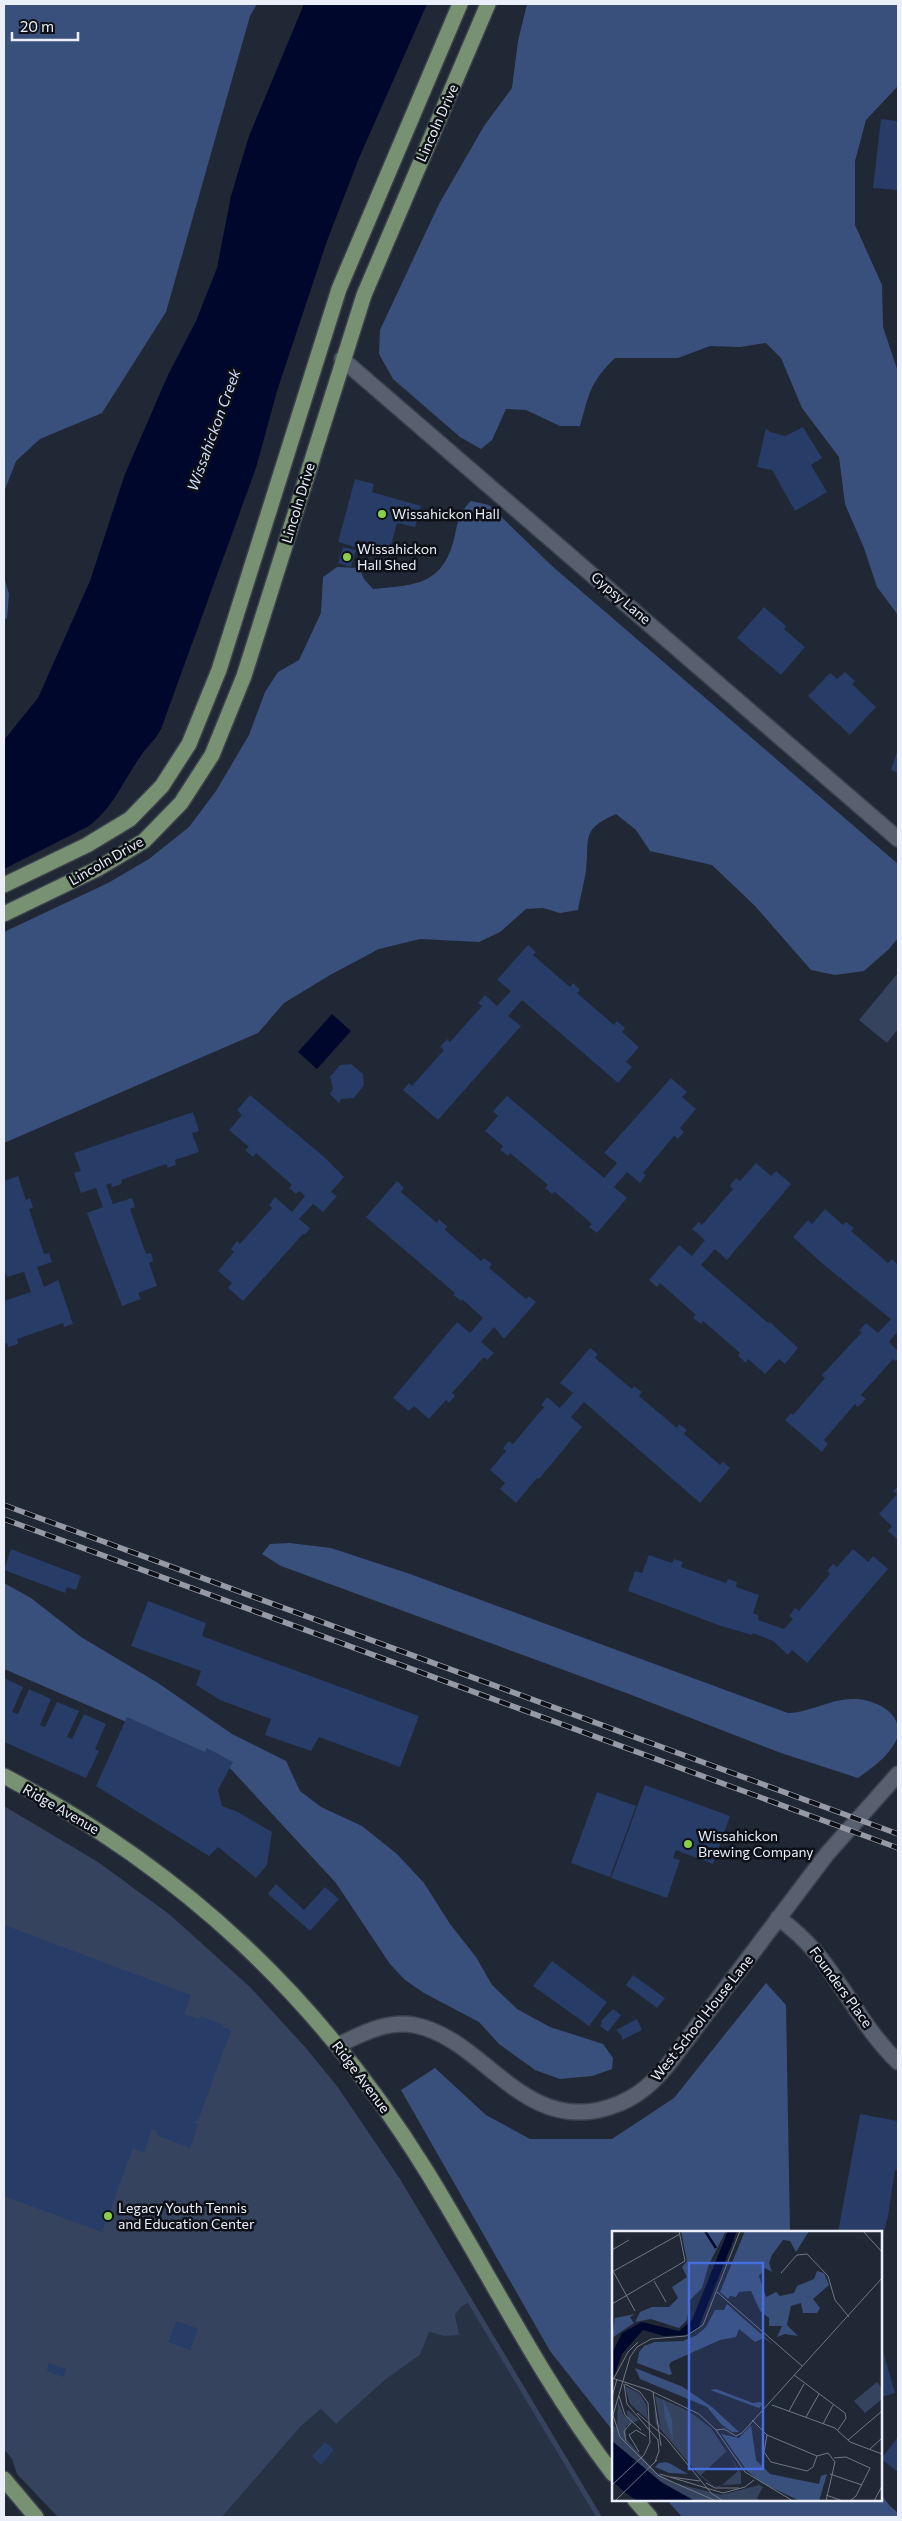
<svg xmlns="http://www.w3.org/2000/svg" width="902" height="2521" viewBox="0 0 902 2521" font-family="Commissioner,sans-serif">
  <rect width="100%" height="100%" fill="#202735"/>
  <path fill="#283245" d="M469,2303l127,214h-374l79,-91 20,-17 15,15 50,-45 34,-24 9,-23 15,4 13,-14 -2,-7 6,-8z"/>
  <g fill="#35435f">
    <path d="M898,973v56l-11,14 -28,-23z"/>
    <path d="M4,1806l94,56 71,52 81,73 55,60 32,39 63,93 202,338h-6l-128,-214 -7,4 -6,8 4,20 -15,1 -15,-4 -9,23 -34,24 -50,45 -15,-15 -20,17 -79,91h-164l-41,-43 -5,-15 -8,-10z"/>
  </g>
  <g fill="#3a507c">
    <path d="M4,4h253l-7,12 -84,296 -64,101 -62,26 -24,22 -12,31z"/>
    <path d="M527,4h371v82l-32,34 -11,41v64l27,60 1,42 15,45v243l-21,-28 -13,-39 -19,-44 -6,-47 -37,-49 -21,-50 -15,-15 -26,4 -30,-1 -32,12h-63c-25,24 -26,36 -35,68h-20l-34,-16 -20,-1 -14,31 -11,9 -21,-12 -67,-58 -14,-25 1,-24 59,-126 45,-78 28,-38 6,-47z"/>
    <path d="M471,501l18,4 63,61 346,298v74l-9,11 -25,22 -29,4 -24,-5 -56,-64 -43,-41 -62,-14 -14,-21 -20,-16c-36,16 -26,24 -30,57 -2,13 -6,26 -8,39l-18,3 -17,-5 -17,1 -26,23 -21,10 -59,-3 -41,10 -49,26 -46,28 -26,30 -254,110v-211l104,-49 41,-24 40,-32 27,-36 33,-56 16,-43 13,-20 21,-12 22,-47 2,-36 14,-10 22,1 5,11 9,10c41,-4 69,-3 81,-50 4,-17 4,-25 17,-38z"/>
    <path d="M4,577l5,17 -2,24 -3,3z"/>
    <path d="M290,1543l41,5 79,26 378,139c24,-1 43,-15 68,-14 19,1 46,13 42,37 -7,19 -25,31 -40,42l-77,-25 -152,-59 -348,-128 -19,-12 8,-10z"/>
    <path d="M4,1583l27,15 50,39 77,46 74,51 54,27 14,30 21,16 41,19 35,28 27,29 26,41 26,33 16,28 25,24 33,18 53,17 10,14 -1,11 -20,7 -32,3 -25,-9 -36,-26 -20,-22 -55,-29 -19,-13 -15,-16 -54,-81 -108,-117 -224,-97z"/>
    <path d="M766,1983l20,22 4,227h-177v199l-63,-80 -149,-261 34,-22 51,47 44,24h82l62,-41z"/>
    <path d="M881,2494l8,11 9,8v4h-216l-15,-17h214z"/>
  </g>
  <g fill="#00072d">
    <path d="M304,4h123l-68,154 -32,83 -50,150 -21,77 -95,261c-6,12 -16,19 -23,31 -17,25 -24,46 -49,66l-85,43v-129l34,-42 52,-117 35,-107 43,-99 28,-54 21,-53 14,-72 18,-60z"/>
    <path d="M332,1014l19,17 -34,38 -19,-17z"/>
  </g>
  <g fill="#273c66">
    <path d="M881,119l17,2 -1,69 -24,-2z"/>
    <path d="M803,427l19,31 -11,7 16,27 -32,19 -23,-41 -15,-3 9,-39 4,4 15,4z"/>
    <path d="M355,479l19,5 -2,8 49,14 -6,21 -18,-4 -7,26 -33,-9 -2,7 -17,-5z"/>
    <path d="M343,547l13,3 -5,17 -13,-4z"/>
    <path d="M764,607l22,19 -2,3 21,18 -24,28 -44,-37z"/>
    <path d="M845,672l10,9 -3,3 24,23 -26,28 -42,-39 22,-23 7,6z"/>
    <path d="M898,749v24l-7,-3z"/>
    <path d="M528,945l8,7 -3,3 37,32 3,-4 7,7 -3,3 37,32 3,-4 8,7 -3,4 17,15 -13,15 6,5 -14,16 -96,-83 -14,16 13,10 -83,94 -35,-30 6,-7 3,3 32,-36 -4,-3 7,-8 3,3 32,-36 -4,-3 7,-8 12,11 14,-15 -14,-11z"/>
    <path d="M351,1064l12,10 1,11 -10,13 -13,1 -2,4 -9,-9 3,-5 -3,-12 10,-12z"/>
    <path d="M671,1078l16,14 -5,5 14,12 -16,19 4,4 -6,7 -4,-3 -31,37 3,2 -6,8 -13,-11 -13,15 13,11 -30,35 -8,-6 3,-3 -37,-32 -3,2 -7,-6 3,-3 -38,-32 -2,3 -8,-6 3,-4 -18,-15 13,-15 -5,-5 14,-15 97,82 13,-15 -13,-10z"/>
    <path d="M250,1095l73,61 21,21 -13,15 6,4 -14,16 -10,-8 -14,15 11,9 -5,7 -2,-1 -60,67 -15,-13 4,-5 -14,-12 16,-19 -3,-3 6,-8 3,3 32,-36 -3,-3 6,-8 17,15 13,-16 -6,-5 -3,3 -7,-6 3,-3 -36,-32 -3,4 -8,-7 4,-3 -20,-17 13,-15 -5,-5z"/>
    <path d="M193,1112l6,19 -7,2 7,19 -24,8 1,5 -3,1 -5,2 -2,-4 -45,16 1,3 -3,2 -7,2 -1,-4 -5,2 7,19 19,-6 3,9 -5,2 16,45 5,-1 1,3 1,5 -4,2 8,23 -19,7 3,6 -19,7 -35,-93 16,-6 -7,-19 -15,5 -7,-20 7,-2 -7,-18z"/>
    <path d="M756,1163l15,13 5,-5 15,13 -64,76 -12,-11 -14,16 66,57 4,1 27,25 -13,16 -6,-5 -14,15 -17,-15 -2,4 -8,-7 2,-3 -37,-32 -2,3 -8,-6 3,-3 -36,-32 -3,4 -8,-7 30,-35 13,11 13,-16 -13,-11 7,-7 3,3 31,-36 -3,-3 2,-3 4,-5 4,3z"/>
    <path d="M18,1176l8,24 4,-2 2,6 1,4 -4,1 15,45 5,-1 3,9 -15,5 7,20 14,-7 15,44 -9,3 -1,-4 -46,16 1,5 -10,3 -1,-4 -3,1v-43l27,-9 -7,-20 -17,5 -3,-8v-88z"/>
    <path d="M397,1181l7,7 -3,4 36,31 2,-4 4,4 4,3 -2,4 36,31 3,-3 8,6 -3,4 37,31 3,-3 7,6 -32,37 -10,-12 -13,15 13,11 -7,7 -3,-3 -32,36 3,3 -6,7 -3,-3 -17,19 -15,-13 -5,5 -16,-13 64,-76 13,11 13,-15 -21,-19 -1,2 -5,-4 -3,-2 2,-2 -89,-76z"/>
    <path d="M825,1209l18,16 3,-3 8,6 -3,3 37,32 4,-4 6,6v66l-9,11 9,9v7l-3,3 -2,-2 -32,36 5,4 -8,8 -3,-3 -31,36 4,4 -6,8 -37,-32 6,-7 2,2 32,-37 -3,-3 40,-43 -3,-1 7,-8 12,10 13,-14 -67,-54 -31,-28 15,-17 4,4z"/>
    <path d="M590,1348l8,6 -3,4 37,31 2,-3 8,6 -3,4 38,32 2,-4 8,6 -3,4 36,31 3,-3 7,6 -30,35 -116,-101 -13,15 11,10 -43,52 -2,-1 -21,25 -16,-14 5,-6 -15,-13 16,-19 -3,-3 6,-7 4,3 31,-37 -3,-2 6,-8 13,11 13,-15 -13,-10z"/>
    <path d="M898,1486v54l-10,-9 4,-5 -13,-12 18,-20 -4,-3z"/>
    <path d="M11,1549l70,27 -5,14 -9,-3 -2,6 -61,-23z"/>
    <path d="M853,1549l15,13 5,-6 15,13 -81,94 -15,-13 -4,5 -15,-14 -20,-8 -1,2 -31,-9 -93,-35 7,-20 7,2 7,-18 23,8 2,-4 9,3 -2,5 45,16 2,-4 9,3 -1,5 23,8 -6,18 6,3 -1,4 26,9 9,-10 -4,-3 6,-8 4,3 31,-37 -3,-3 6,-7 4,3z"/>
    <path d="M148,1601l58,22 -4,13 217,80 -19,51 -81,-30 -8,14 -46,-16 6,-16 -51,-19 -24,-15 5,-14 -70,-25z"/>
    <path d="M4,1678l19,9 -11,25 6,2 11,-25 22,10 -11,26 5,2 12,-25 22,9 -12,26 5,2 12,-25 22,10 -11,25 4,2 -13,27 -82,-36z"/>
    <path d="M127,1717l78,35 2,-4 26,14 -15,28 4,16 16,6 34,20 -5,33 -11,13 -38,-31 -9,9 -113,-70z"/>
    <path d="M645,1785l85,31 -17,48 -37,-14 -3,8 7,2 -13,38 -56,-20z"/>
    <path d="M597,1792l39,14 -26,71 -39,-14z"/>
    <path d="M276,1884l28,26 21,-23 14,12 -29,32 -42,-37z"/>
    <path d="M4,1925l187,70 -7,19 15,5 1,-3 23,9 -1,2 9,3 -33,91 -3,-1 -1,3 4,1 -8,24 -33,-13 1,-4 -6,-2 -8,23 -11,-4 -31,84 -98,-36z"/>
    <path d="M552,1961l55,41 -18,24 -56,-40z"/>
    <path d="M633,1975l32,23 -8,10 -31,-23z"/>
    <path d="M613,2009l8,6 -13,17 -8,-6 2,-4 -1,-1z"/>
    <path d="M637,2019l5,11 -20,10v-4l-6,-6z"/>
    <path d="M860,2114l38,7v42l-1,7h-2l-7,46 -6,24 -1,-8h-43z"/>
    <path d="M177,2321l21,8 -8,21 -22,-8z"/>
    <path d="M881,2344l14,49 -14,4z"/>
    <path d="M49,2363l17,6 -3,8 -16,-6z"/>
    <path d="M898,2437v35l-17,-13z"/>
    <path d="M325,2442l9,8 -13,15 -9,-9z"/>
  </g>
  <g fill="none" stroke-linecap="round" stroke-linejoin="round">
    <defs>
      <g id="minor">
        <path d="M342,359l556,480"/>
        <path d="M778,1918c57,39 73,99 120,144"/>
        <path d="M338,2045c24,-11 48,-25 76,-20 68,13 105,102 185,85 30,-7 49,-21 68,-44l160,-212 71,-80"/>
      </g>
      <g id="major">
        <path d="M4,885l83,-40 43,-26 32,-33 27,-42 30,-74 120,-381 121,-285"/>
        <path d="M4,914l93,-45 47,-28 37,-38 31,-48 32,-79 120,-381 124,-291"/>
        <path d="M4,1776c180,94 316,223 423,396 62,101 114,208 186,302"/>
        <path d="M4,2479l32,38"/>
        <path d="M635,2500l15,17"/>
      </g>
    </defs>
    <use href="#minor" stroke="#3b414d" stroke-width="18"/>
    <use href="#major" stroke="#3b414d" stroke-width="18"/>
    <use href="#minor" stroke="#586070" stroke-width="15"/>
    <use href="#major" stroke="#789172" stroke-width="15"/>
    <defs>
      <g id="rail">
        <path d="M4,1505l894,329"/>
        <path d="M4,1519l894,329"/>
      </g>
    </defs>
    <use href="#rail" stroke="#959aa6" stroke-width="5.5"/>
    <use href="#rail" stroke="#0d1016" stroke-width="4" stroke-dasharray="11" stroke-linecap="butt"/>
  </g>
  <g fill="#88cf4a" stroke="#0d1016" stroke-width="2">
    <circle cx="382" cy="514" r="5"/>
    <circle cx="347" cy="557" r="5"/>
    <circle cx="688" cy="1844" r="5"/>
    <circle cx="108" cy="2216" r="5"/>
  </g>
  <g text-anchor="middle" stroke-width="5" stroke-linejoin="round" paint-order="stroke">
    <g font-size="14" fill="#eaeff9" stroke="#0d1016">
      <text transform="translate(437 123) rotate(-66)" y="5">Lincoln Drive</text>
      <text transform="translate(298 503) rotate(-73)" y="5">Lincoln Drive</text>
      <text transform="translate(621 598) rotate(40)" y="5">Gypsy Lane</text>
      <text transform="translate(106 861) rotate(-30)" y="5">Lincoln Drive</text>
      <text transform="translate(61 1809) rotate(30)" y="5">Ridge Avenue</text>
      <text transform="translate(841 1987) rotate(54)" y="5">Founders Place</text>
      <text transform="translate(702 2018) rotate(-52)" y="5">West School House Lane</text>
      <text transform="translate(361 2077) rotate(53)" y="5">Ridge Avenue</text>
    </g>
    <g font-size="14" fill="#eaeff9" stroke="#0d1016" text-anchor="start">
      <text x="392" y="519">Wissahickon Hall</text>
      <text x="357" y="554">Wissahickon<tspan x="357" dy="16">Hall Shed</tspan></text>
      <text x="698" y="1841">Wissahickon<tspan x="698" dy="16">Brewing Company</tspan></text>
      <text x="118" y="2213">Legacy Youth Tennis<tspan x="118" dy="16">and Education Center</tspan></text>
    </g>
    <g font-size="15" font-style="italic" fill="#cfdefb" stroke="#0d1016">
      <text transform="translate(214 430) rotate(-70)" y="5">Wissahickon Creek</text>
    </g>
  </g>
  <g transform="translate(612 2231)">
    <rect width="270" height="270" fill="#202735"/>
    <path d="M265,151l5,6v11l-17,14 -11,-12zM13,155l14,7 7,11 2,16 -18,-16zM43,165l32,14 24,18 30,45v11l-28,2 -15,-12 -42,-50 -2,-15 7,19zM115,220l11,20 -18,16 -6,-1 -13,-11zM6,170l6,15 4,1 -2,-6h3l10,9 -13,6v13l30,33 18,11 47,12 38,-10 4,2 -6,11 4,3h-66l-29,-15 -54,-45v-16l5,3z" fill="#35435f" fill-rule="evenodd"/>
    <path d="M69,0h45l-17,33 -7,24 -12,12 -3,20 -8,8 -28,-9 -16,3 5,-10 12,-5h17l9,-9 -6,-11 15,-10 -5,-10 5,-6zM133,0h64l-13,21 -6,-11 -7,-1 -11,15 -3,8 3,9 -7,-4 -6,8 7,21 10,-5 4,4 14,-3 3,-7 17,-7 3,-8 7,2 5,12 -16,14 7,9 -3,5h-14l-2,-10 -10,3 -4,19 11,11 -13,-2 -8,3 5,-11h-13v-8l-9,-7 -9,-20 -12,1 -3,5 -6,-1 -2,3 -8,-7zM115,73l48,42 -11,-8 -9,4 -16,-13 -3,8 -16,3 -49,22 -2,3 3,9 -3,1 -32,-12 2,-11 5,-6 11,-4 28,-1 14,-6 9,-8 9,-17h9zM23,83l-5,3 4,6 -22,15 3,-20zM23,137l48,19 29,20 27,25h-7l-10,-7 -15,-18 -67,-28zM104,158l37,14 8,-1 2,2 -4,4 -49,-18zM51,168l9,20 1,22 -8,-24zM139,194l5,35 14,14 49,10 2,-8 6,-2 -8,27h-19l-38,-18 -15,-12 -26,-37 18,4zM54,231l5,2 17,10 -19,-1 -14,-6 4,-4z" fill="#3a507c"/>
    <path d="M116,0h9l-39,98 -12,6 -22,1 -21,-6 -21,24 -10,28v-29l10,-20 20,-11 37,9 13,-11zM0,210l49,41 34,19h-57l-11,-7 -15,-13z" fill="#00072d"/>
    <path fill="none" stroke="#00072d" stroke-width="2.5" d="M93,0l11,17"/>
    <path fill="none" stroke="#717783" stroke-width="1" d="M251,0l19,21M0,19l17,-10M1,40l22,40M0,41l68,-38M169,42l16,-18 10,-1 21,22 7,24 14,17M42,50l12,21M105,61l85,74M0,73l73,-43 -6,-30M182,144l51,38 1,5 -8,12M0,147l37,12 50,24 17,16 29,42 48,29M2,147l14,-26 10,-10M12,153l3,20 31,36 1,11 -4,11M41,161l8,54M7,165l6,19 16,15M0,166l5,-18M160,174l63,23 15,14 32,12M177,180l15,-27M25,182l28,24 46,56 12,8M194,186l13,-23M140,189l15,15 50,21M211,193l10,-19M104,199l8,-1 12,7 6,-3 140,-155M155,204l-3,17 7,10 36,9 6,-4 4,-11M236,209l34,-29M14,210l-2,-10 7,-8M258,218l12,-11M27,221l-10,-17 7,-5 10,6M205,225l11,-3 7,9 -9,39M222,227l12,-1 24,11 -14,28 -6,5M48,243l63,19 22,-6 9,-7M218,243l32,11M59,246l29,4M94,252l9,5h24M0,254l32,-30 6,-13 -2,-39 -8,-11 -15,-8M214,264l17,6M4,269l41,-40M104,270l-57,-25 -39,-39 -7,-22 17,-58 7,-10 14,-8 35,-3 17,-11 37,-94M262,270l8,-15"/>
    <path fill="#466edf" fill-opacity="0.15" stroke="#466edf" stroke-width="2.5" d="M77,32h74v206h-74z"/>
    <rect width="270" height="270" fill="none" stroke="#eaeff9" stroke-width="2.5"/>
  </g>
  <rect width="902" height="2521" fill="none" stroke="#eaeff9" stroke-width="10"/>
  <path d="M12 32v8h66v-8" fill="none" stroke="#eaeff9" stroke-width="2.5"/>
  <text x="20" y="32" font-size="15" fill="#eaeff9" stroke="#0d1016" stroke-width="4" paint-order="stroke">20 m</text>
</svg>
